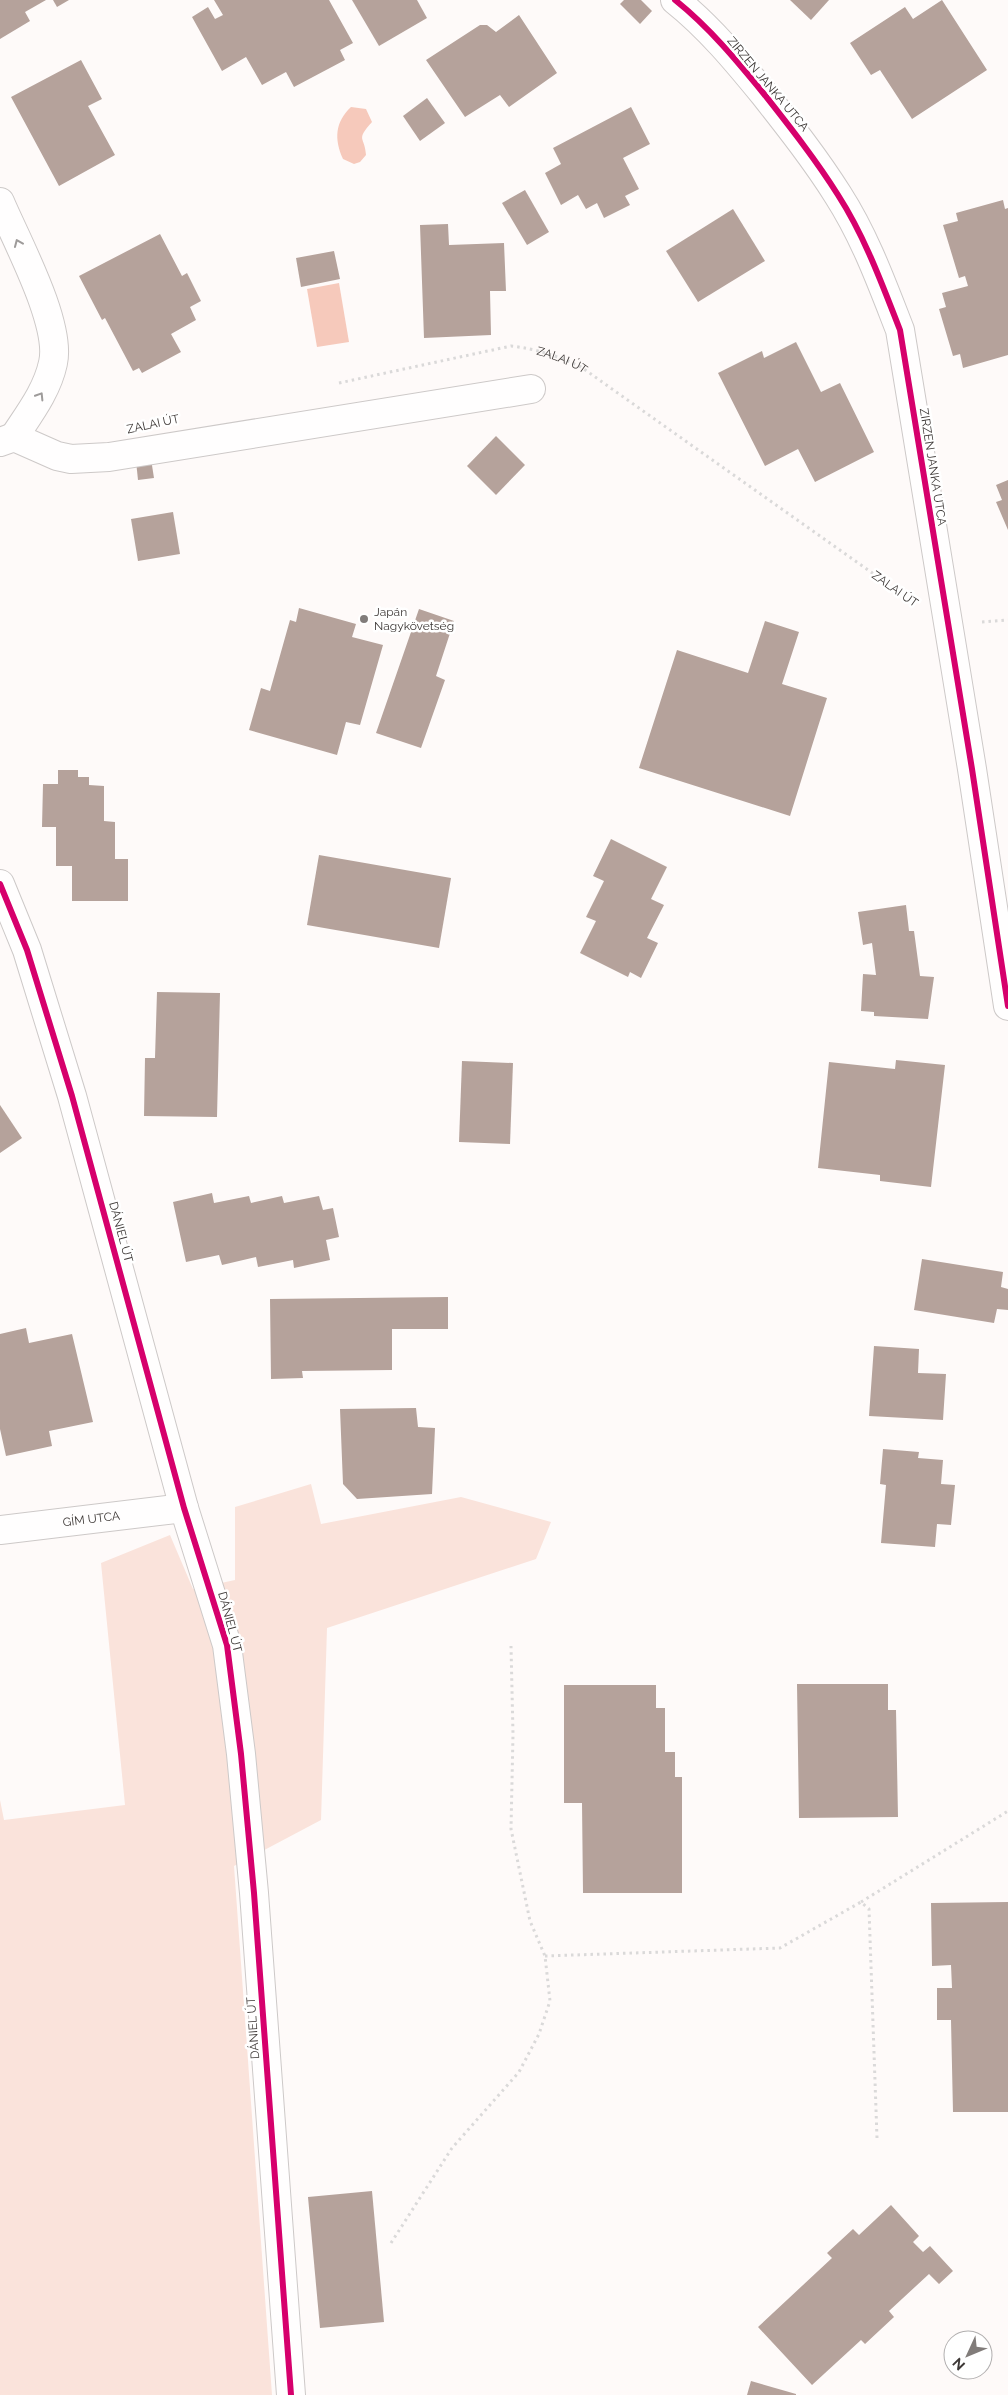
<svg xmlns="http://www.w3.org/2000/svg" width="1008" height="2395" viewBox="0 0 1008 2395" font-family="Raleway,sans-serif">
  <rect width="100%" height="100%" fill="#fefaf9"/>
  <path fill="#fae3db" d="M311,1484l10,40 140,-27 90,25 -15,37 -209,69 -6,192 -87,46 38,529h-272v-595l4,20 121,-15 -24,-242 69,-28 23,54 42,-9v-73z"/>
  <g fill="#f6c9bb">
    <path d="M351,107l15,2 6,13c-17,19 -7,14 -6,33l-6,7 -6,2 -11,-5c-9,-20 -8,-37 8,-52z"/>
    <path d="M339,283l10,59 -32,5 -10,-58z"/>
  </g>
  <g fill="#b5a29b">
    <path d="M0,0h46l-21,12 5,9 -30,18z"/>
    <path d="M53,0h16l-12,7z"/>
    <path d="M214,0h115l24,43 -13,7 5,10 -51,27 -8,-15 -24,13 -16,-28 -24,14 -30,-54 16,-10 7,12 8,-4z"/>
    <path d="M352,0h65l10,18 -48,28z"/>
    <path d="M624,0h17l11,11 -12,13 -20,-20z"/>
    <path d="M790,0h39l-18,20z"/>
    <path d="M942,0l45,70 -75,49 -32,-49 -9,5 -21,-32 55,-36 8,12z"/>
    <path d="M519,15l38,58 -48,34 -9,-12 -35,22 -39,-57 54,-35h7l9,7z"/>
    <path d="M81,60l21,39 -14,7 27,49 -56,31 -48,-89z"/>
    <path d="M427,98l18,25 -25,18 -17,-25z"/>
    <path d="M631,107l19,37 -27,14 16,31 -14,7 5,9 -26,13 -7,-15 -11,6 -8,-14 -17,10 -16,-32 16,-9 -8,-16z"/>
    <path d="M525,190l24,42 -22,13 -25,-42z"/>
    <path d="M1003,200l2,9 3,-1v147l-45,13 -3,-14 -7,2 -14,-47 7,-2 -4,-14 26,-7 -3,-10 -6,2 -16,-53 15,-4 -2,-8z"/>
    <path d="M733,209l32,52 -67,41 -32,-51z"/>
    <path d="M448,224l1,21 55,-2 2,48h-16l1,44 -67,3 -4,-113z"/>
    <path d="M160,234l22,42 5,-3 14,28 -11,6 6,13 -25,14 10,18 -39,21 -3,-5 -6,3 -28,-53 -3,2 -23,-44z"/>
    <path d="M334,251l6,28 -39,8 -5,-29z"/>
    <path d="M796,342l25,50 19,-9 34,69 -59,30 -17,-33 -33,17 -47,-93 44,-22 2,7z"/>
    <path d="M496,436l29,29 -29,30 -29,-29z"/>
    <path d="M151,459l3,19 -16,2 -2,-19z"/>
    <path d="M1008,480v50l-12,-28 6,-2 -6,-15z"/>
    <path d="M173,512l7,42 -42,7 -7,-42z"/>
    <path d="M299,608l57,16 -4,13 31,8 -23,80 -14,-3 -9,33 -88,-25 12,-42 9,3 20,-71 6,2z"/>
    <path d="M419,609l35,12 -18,55 9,4 -24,68 -45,-15z"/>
    <path d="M765,621l34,11 -17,52 45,14 -37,118 -151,-48 38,-118 71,23z"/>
    <path d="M58,770h20v7h11v8l15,1v35l11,1v37h13v42h-56v-35h-16v-39h-14l1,-43h15z"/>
    <path d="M611,839l56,28 -16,32 13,6 -17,33 11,5 -17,35 -11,-6 -2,5 -48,-24 16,-32 -10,-4 18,-36 -11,-5z"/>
    <path d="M319,855l132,23 -12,70 -132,-23z"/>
    <path d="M906,905l3,26h5l6,45 14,1 -6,42 -54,-3v-4l-13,-1 2,-37 13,1 -4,-32 -9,2 -5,-33z"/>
    <path d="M157,992l63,1 -3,124 -73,-1 1,-58h10z"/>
    <path d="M896,1060l49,5 -14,122 -51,-6v-6l-62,-7 11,-106 66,7z"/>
    <path d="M462,1061l51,2 -3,81 -51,-2z"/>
    <path d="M0,1105l22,33 -22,15z"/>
    <path d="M212,1193l2,10 35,-7 2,7 31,-7 2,7 35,-7 4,14 10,-2 6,29 -13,3 4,20 -36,8 -1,-8 -35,7 -2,-10 -34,8 -3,-10 -33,7 -13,-60z"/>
    <path d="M922,1259l81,13 -2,15 7,2v21l-11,-1 -3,14 -80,-13z"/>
    <path d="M448,1297v32h-56v41l-90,1 1,7 -32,1 -1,-80z"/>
    <path d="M26,1328l3,15 43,-9 21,88 -44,9 3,15 -46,10 -6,-27v-95z"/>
    <path d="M874,1346l45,3 -1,24 28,1 -3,46 -74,-4z"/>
    <path d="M416,1408l2,19 17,1 -3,66 -75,5 -14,-15 -3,-75z"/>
    <path d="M883,1449l36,3 -1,6 25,2 -2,24 14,1 -4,40 -14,-1 -2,23 -54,-4 5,-58 -6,-1z"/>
    <path d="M797,1684h91v26h8l2,107 -99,1z"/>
    <path d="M564,1685h92v23h9v44h10v25h7v116h-99l-1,-90h-18z"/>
    <path d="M1008,1902v210h-55l-2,-92h-14v-32h15l-1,-23 -19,1 -1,-63z"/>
    <path d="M372,2191l12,131 -64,6 -12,-131z"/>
    <path d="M891,2205l28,31 -6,6 10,10 7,-6 23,25 -14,13 -10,-10 -40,37 5,6 -29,27 -4,-4 -49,45 -54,-58 74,-69 -5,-5 26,-24 6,6z"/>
    <path d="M751,2381l45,13v1h-49z"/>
  </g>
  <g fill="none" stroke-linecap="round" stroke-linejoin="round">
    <defs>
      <g id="street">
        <path d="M675,0c34,27 62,61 89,94 26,33 52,66 74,101 27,42 44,89 62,135l72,439 36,237"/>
        <path d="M0,202c16,38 62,122 53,161 -6,28 -24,51 -39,74"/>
        <path d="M0,442l14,-5 43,19 14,3 38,-2 422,-68"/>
        <path d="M0,884l27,66 45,146 112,412 43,137 14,109 13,139 37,502"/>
        <path id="s2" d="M0,1530l184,-22"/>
      </g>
    </defs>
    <use href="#street" stroke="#cdc9c8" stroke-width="30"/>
    <g stroke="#dad9d9" stroke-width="3" stroke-dasharray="2.5 4" stroke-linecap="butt">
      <path id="s1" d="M339,383l172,-37c26,3 47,10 70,21l328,232"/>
      <path d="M982,622l26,-2"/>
      <path d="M861,1902l147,-91"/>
      <path d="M545,1956l235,-8 81,-46 8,7 8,229"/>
      <path d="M391,2243l61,-95 67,-76 20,-38 11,-33 -5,-45 -15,-35 -19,-92 2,-95 -2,-88"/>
    </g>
    <use href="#street" stroke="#fffefe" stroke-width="28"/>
    <defs>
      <g id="cycleway">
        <path d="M675,0c34,27 62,61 89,94 26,33 52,66 74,101 27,42 44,89 62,135l72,439 36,237"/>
        <path d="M0,884l27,66 45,146 112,412 43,137 14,109 13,139 37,502"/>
      </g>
    </defs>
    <use href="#cycleway" stroke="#fff" stroke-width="9"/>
    <use href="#cycleway" stroke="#d6006c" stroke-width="6"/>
  </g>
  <defs><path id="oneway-chevron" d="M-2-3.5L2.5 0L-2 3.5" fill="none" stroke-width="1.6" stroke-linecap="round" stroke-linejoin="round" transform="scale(1.25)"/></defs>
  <g stroke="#9e9b9a">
    <use href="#oneway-chevron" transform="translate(18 243) rotate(-113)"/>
    <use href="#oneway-chevron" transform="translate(40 396) rotate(-58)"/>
  </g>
  <circle fill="#817c7a" stroke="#fff" stroke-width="2" cx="364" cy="619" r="5"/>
  <g text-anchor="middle" stroke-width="5" stroke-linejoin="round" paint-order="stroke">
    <g font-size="12" fill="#3d3836" stroke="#fff">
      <text transform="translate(768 84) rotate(50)" y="4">ZIRZEN JANKA UTCA</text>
      <text dy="4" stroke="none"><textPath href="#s1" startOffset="229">ZALAI ÚT</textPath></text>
      <text transform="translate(153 424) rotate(-12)" y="4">ZALAI ÚT</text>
      <text transform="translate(933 467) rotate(81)" y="4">ZIRZEN JANKA UTCA</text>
      <text transform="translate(895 589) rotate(35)" y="4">ZALAI ÚT</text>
      <text transform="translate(121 1232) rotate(75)" y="4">DÁNIEL ÚT</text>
      <text dy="4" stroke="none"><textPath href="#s2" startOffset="92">GÍM UTCA</textPath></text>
      <text transform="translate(230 1622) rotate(75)" y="4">DÁNIEL ÚT</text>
      <text transform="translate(253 2028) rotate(-94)" y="4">DÁNIEL ÚT</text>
    </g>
    <g font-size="12" fill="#3d3836" stroke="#fff" text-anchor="start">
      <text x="374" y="616">Japán<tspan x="374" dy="14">Nagykövetség</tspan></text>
    </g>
  </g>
  <g transform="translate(968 2355) rotate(226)"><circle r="24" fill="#ffffff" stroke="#b1afaf"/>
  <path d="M0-4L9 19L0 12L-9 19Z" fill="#817c7a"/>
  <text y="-8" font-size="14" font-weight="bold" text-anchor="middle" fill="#3d3836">N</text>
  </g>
</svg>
